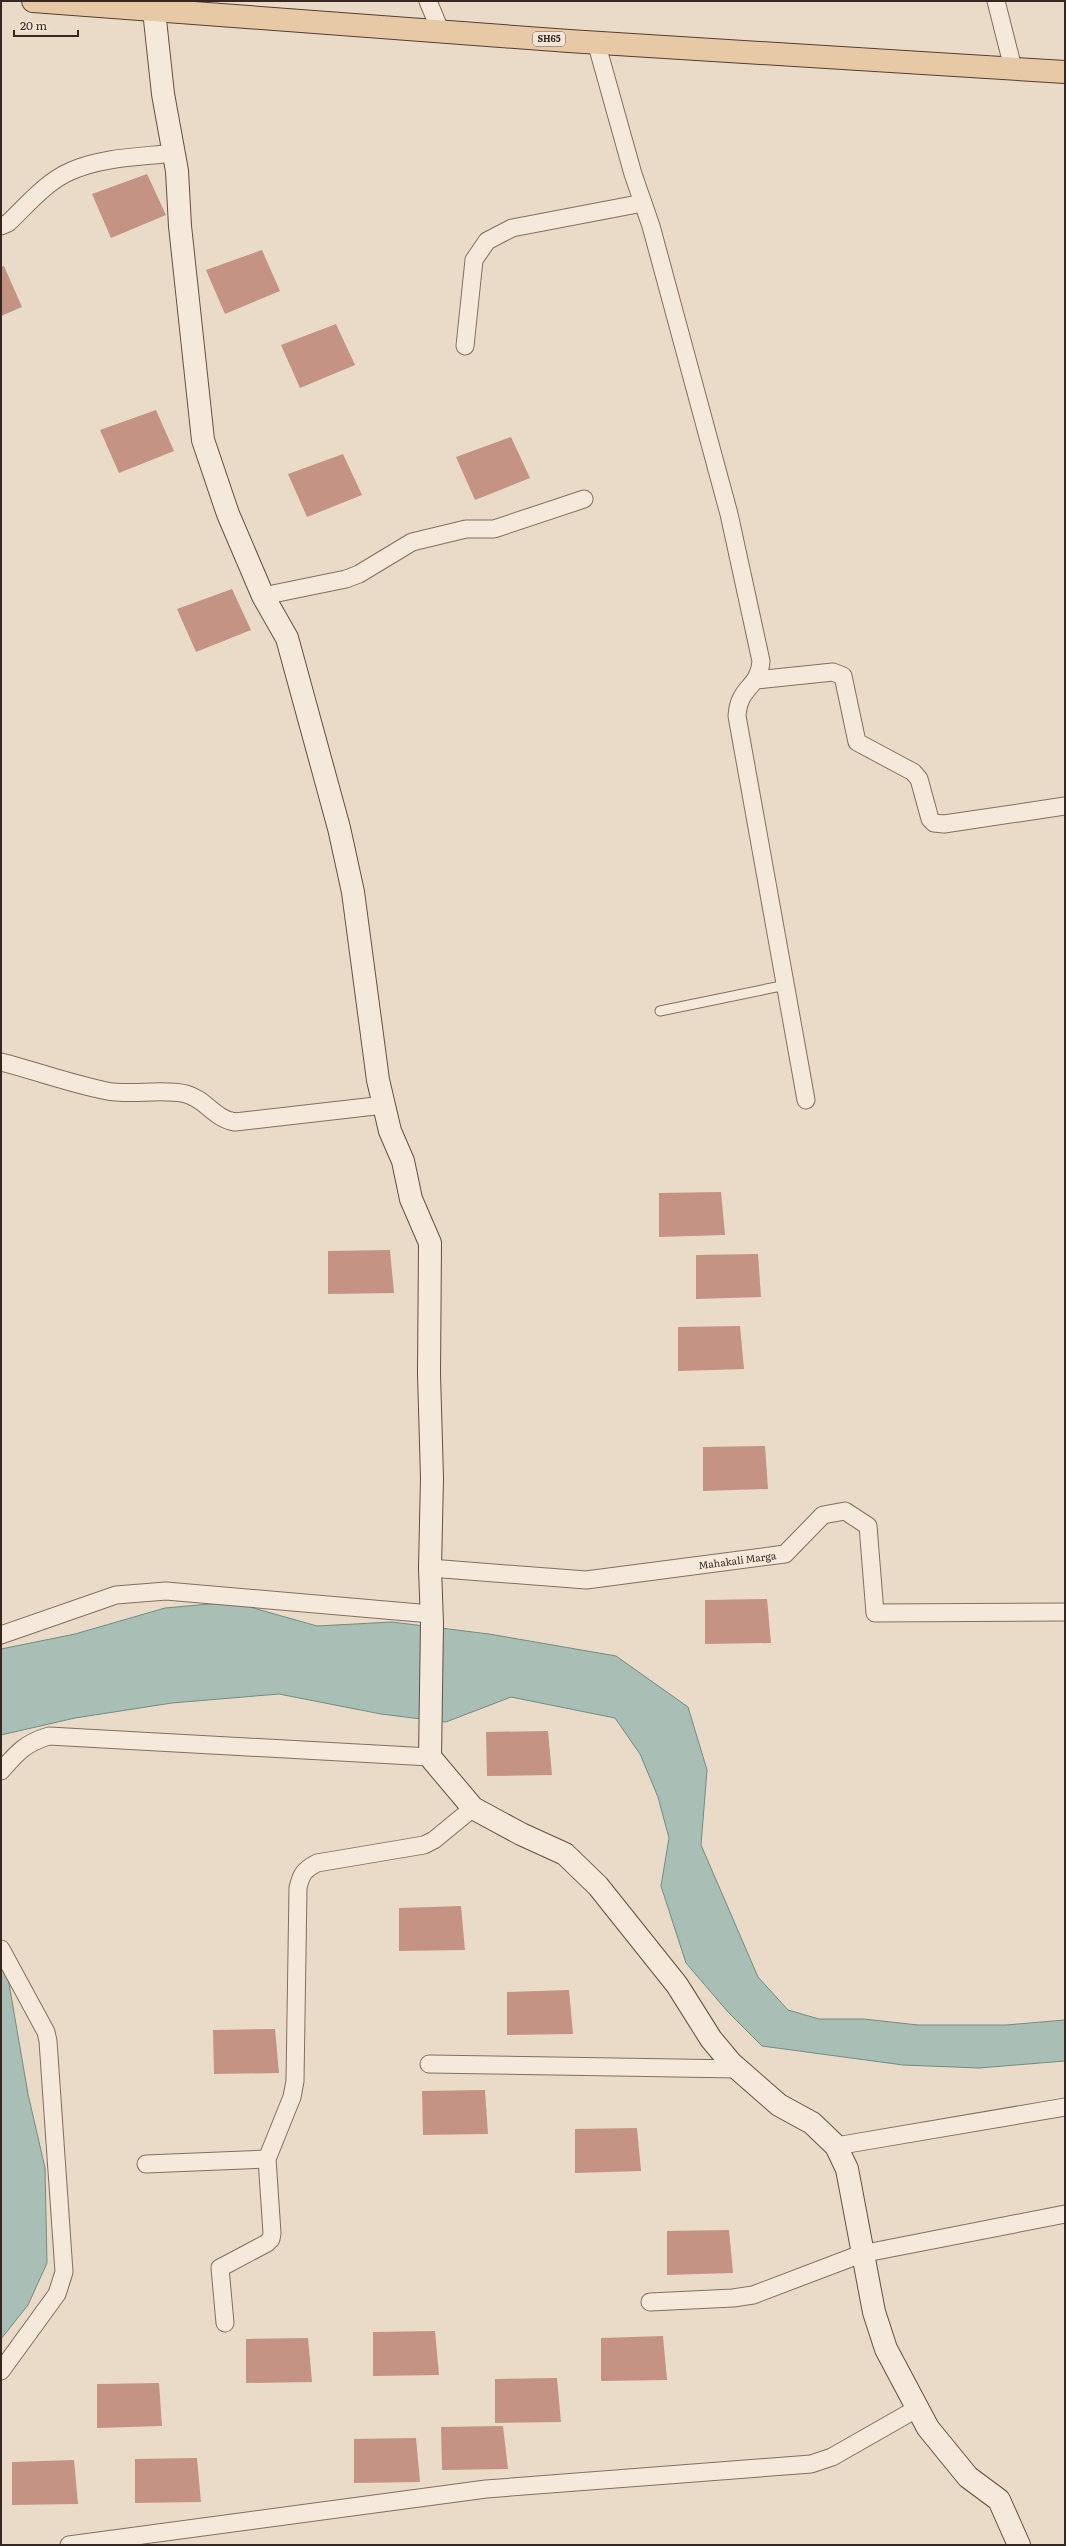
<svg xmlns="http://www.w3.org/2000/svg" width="1066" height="2546" viewBox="0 0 1066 2546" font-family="Literata,serif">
  <rect width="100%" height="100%" fill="#eadbc9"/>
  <g fill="#a9beb5" stroke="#708c81">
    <path d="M232,1602l85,24 75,-4 97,12 127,22 72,51 19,63 -6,75 57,132 30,33 31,9h45l54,6h88l59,-5v41l-86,7 -76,-3 -141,-19 -34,-34 -42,-49 -25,-77 8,-48 -11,-41 -18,-43 -25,-36 -104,-21 -65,25 -65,-8 -102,-20 -107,9 -97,15 -74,17v-86l74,-15 90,-26z"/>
    <path d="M1,1960l6,12 21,122 17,74 2,95 -19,42 -27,34z"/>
  </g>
  <g fill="#c49383">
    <path d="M147,174l19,41 -55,23 -19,-44z"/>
    <path d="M262,250l18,41 -55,23 -19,-44z"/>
    <path d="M4,266l18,41 -21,9v-49z"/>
    <path d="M336,324l19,41 -55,23 -19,-43z"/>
    <path d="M156,410l18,41 -55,22 -19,-43z"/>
    <path d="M511,437l19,41 -55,22 -19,-43z"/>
    <path d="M343,454l19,41 -55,22 -19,-43z"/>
    <path d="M232,589l19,41 -55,22 -19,-43z"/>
    <path d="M721,1192l4,43 -66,2v-44z"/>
    <path d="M390,1250l4,43 -66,1v-43z"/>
    <path d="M758,1254l3,43 -65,2v-44z"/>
    <path d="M740,1326l4,43 -66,2v-44z"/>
    <path d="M765,1446l3,43 -65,2v-44z"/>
    <path d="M767,1599l4,44 -66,1v-44z"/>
    <path d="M548,1731l4,44 -65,1 -1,-44z"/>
    <path d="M461,1906l4,44 -66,1v-43z"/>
    <path d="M569,1990l4,44 -66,1v-43z"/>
    <path d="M275,2029l4,44 -65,1 -1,-44z"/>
    <path d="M485,2090l3,44 -65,1 -1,-44z"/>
    <path d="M637,2128l4,43 -66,2v-44z"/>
    <path d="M729,2230l4,43 -66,2v-44z"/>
    <path d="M435,2331l4,44 -66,1v-44z"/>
    <path d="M663,2336l4,44 -66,1v-43z"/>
    <path d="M308,2338l4,44 -66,1v-44z"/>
    <path d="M557,2378l4,44 -66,1v-44z"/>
    <path d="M159,2383l3,43 -65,2v-44z"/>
    <path d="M503,2426l5,43 -66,1 -1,-43z"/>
    <path d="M416,2438l4,44 -66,1v-44z"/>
    <path d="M197,2458l4,44 -66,1v-44z"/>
    <path d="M74,2460l4,44 -66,1v-43z"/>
  </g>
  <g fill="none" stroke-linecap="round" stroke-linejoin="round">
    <defs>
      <path id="lane" d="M660,1011l126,-26"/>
      <g id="street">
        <path d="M428,1l12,29"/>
        <path d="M996,1l17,67"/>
        <path d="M596,42l37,132 18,52 78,288 32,147c-2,28 -22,24 -24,55l69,384"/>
        <path d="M1,226l7,-3c19,-18 39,-42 63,-52 31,-14 69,-14 103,-18"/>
        <path d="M465,346l9,-86 13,-19 25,-13 131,-25"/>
        <path d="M263,596l83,-17 13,-5 53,-32 54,-13h28l90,-30"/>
        <path d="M756,680l77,-8 10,4 14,66 56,30 6,7 11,40 4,4 10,1 121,-18"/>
        <path d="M1,1062c35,9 70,22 106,29 25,5 54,-3 79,3 20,5 28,25 49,28l149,-17"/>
        <path id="s1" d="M430,1568l156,12 199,-26 38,-39 22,-4 23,15 7,87 190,-1"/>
        <path d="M1,1635l115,-40 50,-4 265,23"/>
        <path d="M1,1771c16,-18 24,-28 48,-35l381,21"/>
        <path d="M1,1949l45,83 2,9 16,231 -7,22 -56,77"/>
        <path d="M429,2064l309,5"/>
        <path d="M836,2146l229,-39"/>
        <path d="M146,2164l121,-5"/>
        <path d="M650,2302l83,-4 20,-3 108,-41 204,-40"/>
        <path d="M225,2323l-5,-55 47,-25 4,-4 1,-6 -5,-74 25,-62 3,-16 3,-193c3,-14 6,-18 19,-25l107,-18 10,-5 39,-32"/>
        <path d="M69,2545l417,-56 325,-25 21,-7 86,-49"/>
      </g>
      <path id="secondary" d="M153,1l10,93 14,77 3,55 23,214 25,74 35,82 24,42 52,190 14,64 25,188 12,51 13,30 8,38 19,44 -1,131 3,104 -2,90 2,56 -2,133 43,51 48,26 44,20 33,32 79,99 34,54 20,24 48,42 33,18 24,23 11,23 27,143 12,37 42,79 40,49 31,23 20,45"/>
      <path id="primary" d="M33,1l536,40 496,31"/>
    </defs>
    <use href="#lane" stroke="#846d5f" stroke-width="11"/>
    <use href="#street" stroke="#846d5f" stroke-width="19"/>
    <use href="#secondary" stroke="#664e42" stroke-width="24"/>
    <use href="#primary" stroke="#533d33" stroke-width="24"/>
    <use href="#lane" stroke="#f5e9db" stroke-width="9"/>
    <use href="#street" stroke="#f5e9db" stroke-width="17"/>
    <use href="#secondary" stroke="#f5e9db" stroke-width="22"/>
    <use href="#primary" stroke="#e8c9a5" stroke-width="22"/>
  </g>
  <g text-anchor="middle" stroke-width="3.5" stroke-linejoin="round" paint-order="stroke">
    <rect fill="#f2e6d7" stroke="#6e6158" stroke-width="1" x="533" y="32" width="32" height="14" rx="3"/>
    <g font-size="9" font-weight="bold" fill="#362821">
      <text x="549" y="42">SH65</text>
    </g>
    <g font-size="10" fill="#362821" stroke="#f2e6d7">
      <text dy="4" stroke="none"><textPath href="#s1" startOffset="309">Mahakali Marga</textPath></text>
    </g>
  </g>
  <rect width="1066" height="2546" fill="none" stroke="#362821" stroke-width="4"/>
  <path d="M14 30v6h64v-6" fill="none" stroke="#362821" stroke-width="2"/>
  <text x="20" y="30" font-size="12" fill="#362821" stroke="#f2e6d7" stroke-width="3" paint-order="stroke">20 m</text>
</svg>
